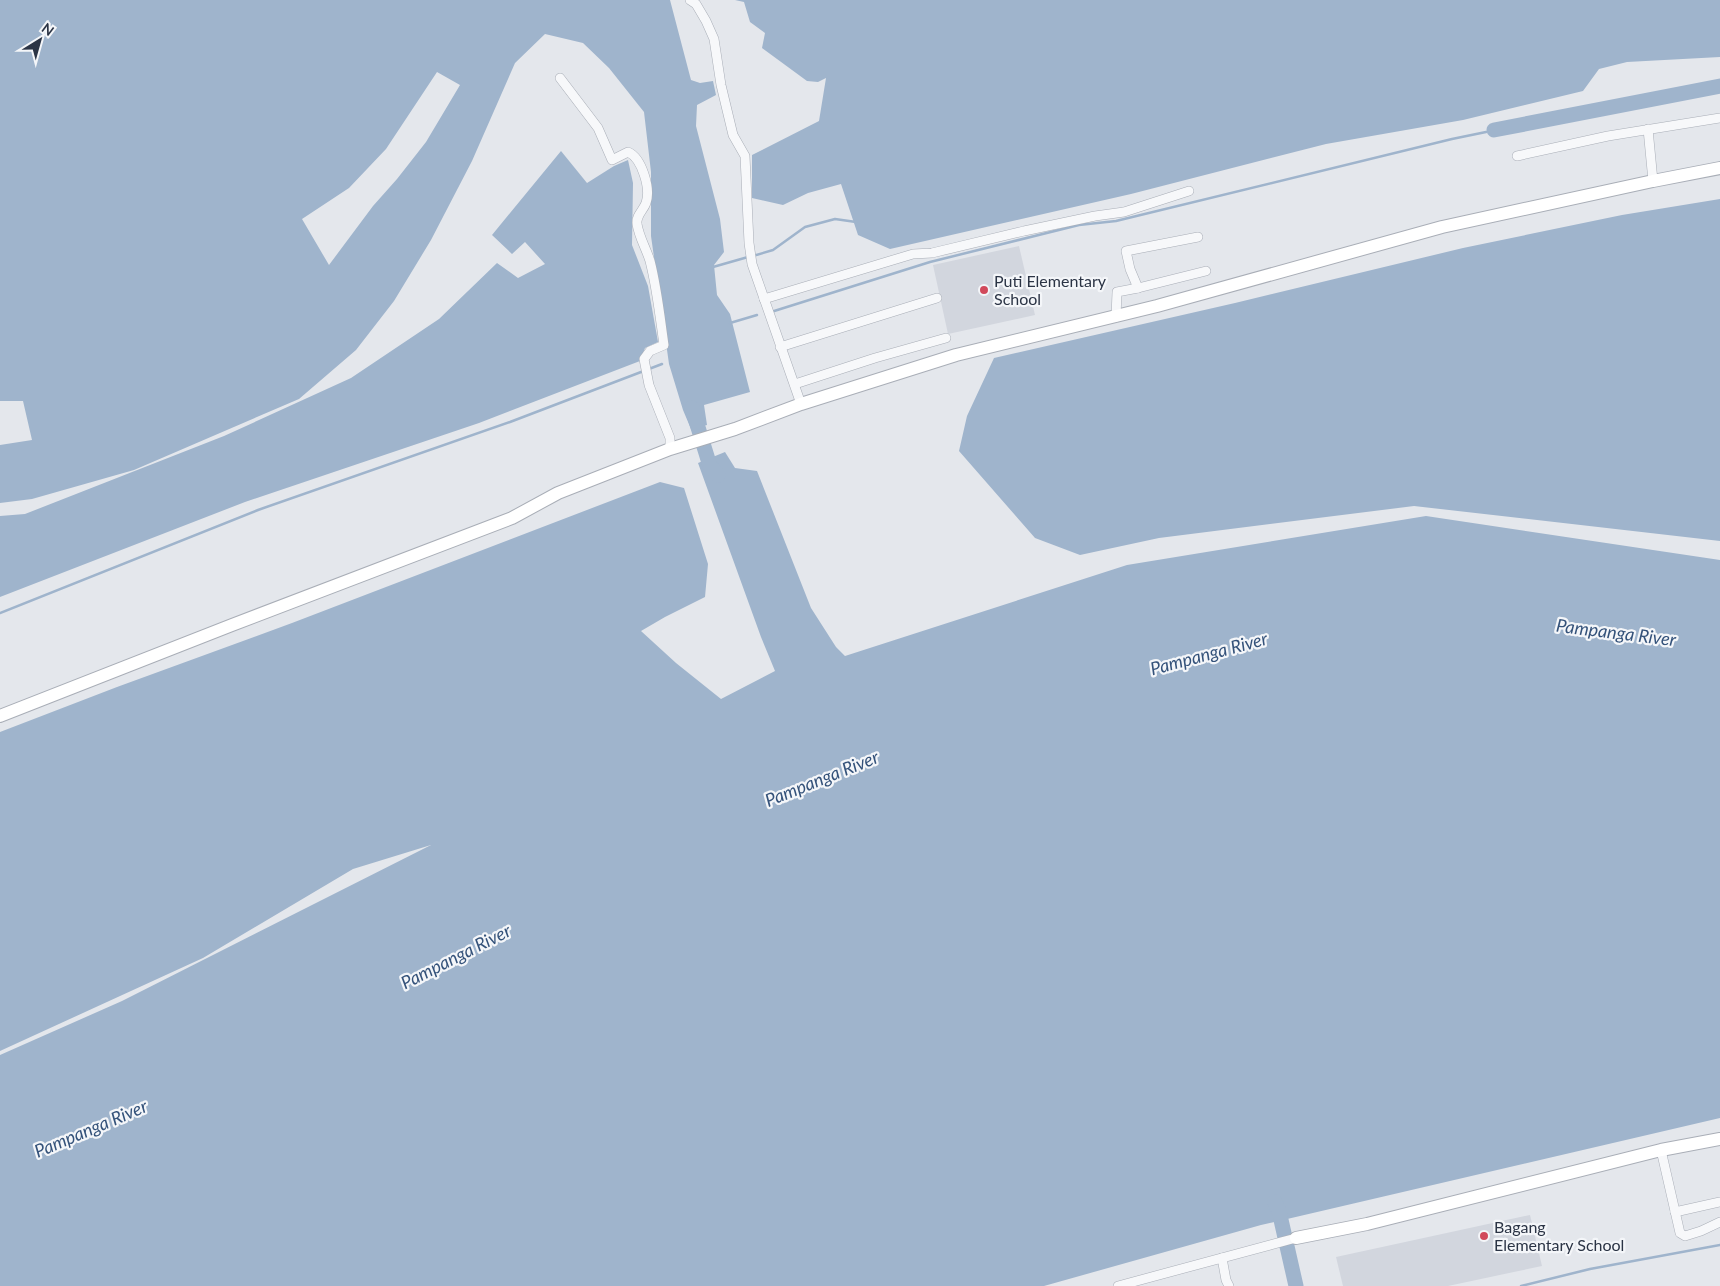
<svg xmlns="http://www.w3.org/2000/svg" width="1720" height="1286" viewBox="0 0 1720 1286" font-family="Lato,sans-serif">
  <rect width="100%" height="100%" fill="#e4e7ec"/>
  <g fill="#d2d6de">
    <path d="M1019,246l16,69 -87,19 -15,-69z"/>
    <path d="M1530,1215l12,51 -94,20h-105l-7,-29z"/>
  </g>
  <g fill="#9fb4cc" fill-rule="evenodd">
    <path d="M0,0h670l21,80 9,3 13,-2 3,14 -19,10 -1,21 24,93 4,33 -10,13 3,30 13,19 20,78 -46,13 3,20 -16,4 -8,-19 -14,-46 -18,-128v-64l-7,-60 -35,-44 -26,-25 -38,-9 -30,29 -43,98 -41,79 -37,61 -38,49 -57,49 -165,71 -102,29 -32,4v-58l32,-5 -9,-39h-23zM437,72l23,13 -34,57 -29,37 -24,27 -44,59 -27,-46 47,-31 37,-39z"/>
    <path d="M735,0h985v57l-93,5 -28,7 -16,22 -120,29 -137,24 -195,50 -241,55 -32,-14 -17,-51 -33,9 -25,12 -31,-7v-43l67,-34 7,-43 -8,4 -11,-1 -45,-33 3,-15 -15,-11 -6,-20z"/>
    <path d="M561,151l26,32 27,-17 14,-6 5,23 -1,62 16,41 10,56 -13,6 -5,13 -161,62 -234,79 -245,95v-81l25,-2 199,-78 127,-58 88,-59 58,-56 21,15 27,-14 -20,-22 -13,12 -20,-19z"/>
    <path d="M1720,199v342l-306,-35 -255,32 -79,17 -45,-17 -76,-87 8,-35 27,-58 241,-55 228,-55 159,-33z"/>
    <path d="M725,452l10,16 22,3 54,137 25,39 9,9 282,-91 299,-49 294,44v558l-459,107 -217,61h-1044v-231l122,-54 309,-156 -78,24 -150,89 -203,93v-319l117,-45 175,-64 368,-141 24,6 24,76 -3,33 -40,20 -24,14 35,32 45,36 54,-28 -14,-34 -63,-174z"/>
  </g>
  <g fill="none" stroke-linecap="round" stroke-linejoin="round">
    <g stroke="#9fb4cc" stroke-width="2.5">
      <path d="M753,256l20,-6 32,-23 30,-8 21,3"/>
      <path d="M713,267l35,-10"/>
      <path d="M771,312l159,-50 149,-37 37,-4 336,-82 34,-7"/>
      <path d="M730,323l27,-8"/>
      <path d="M0,613l258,-103 252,-88 152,-58"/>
      <path d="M1521,1286l69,-17 130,-24"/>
    </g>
    <g stroke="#9fb4cc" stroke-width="15">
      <path d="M1494,130l226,-44"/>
      <path d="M692,408l18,58 8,9"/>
      <path d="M1275,1202l4,9 17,75"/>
    </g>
    <defs>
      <g id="street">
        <path d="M690,0l6,4 10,17 8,18 7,46 12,50 12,21 4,87 3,21 49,140"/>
        <path d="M560,78l38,50 14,32 16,-8c14,6 23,37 18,51 -3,8 -10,12 -9,21 2,13 9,24 13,37 7,27 10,56 14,84l-14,6 -6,8 5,26 21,53v11"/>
        <path d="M1648,129l5,52"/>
        <path d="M1517,156l91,-20 112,-18"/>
        <path d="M1138,288l-8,-19 -4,-18 72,-14"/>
        <path d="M764,299l149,-45 19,-1 92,-22 71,-15 29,-4 65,-21"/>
        <path d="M1116,317l1,-25 21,-4 68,-17"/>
        <path d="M780,347l157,-49"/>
        <path d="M795,384l80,-26 71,-20"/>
        <path d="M1661,1150l19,83 5,3 16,-5 19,-9"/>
        <path d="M1675,1212l45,-10"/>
        <path d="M1222,1258l4,22 3,6"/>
        <path d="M1118,1286l178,-48"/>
      </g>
      <g id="secondary">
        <path d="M0,716l232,-91 280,-107 46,-25 112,-44 65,-20 66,-25 155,-49 201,-49 285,-79 211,-46 67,-13"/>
        <path d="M1296,1238l71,-14 294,-74 59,-11"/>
      </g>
    </defs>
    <use href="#street" stroke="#a9aeb7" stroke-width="10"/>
    <use href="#secondary" stroke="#a9aeb7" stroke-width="14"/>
    <use href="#street" stroke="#f7f8fa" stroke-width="9"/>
    <use href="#secondary" stroke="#fff" stroke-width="12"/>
  </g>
  <g fill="#d1495b" stroke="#f4f6f9" stroke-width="2">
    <circle cx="984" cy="290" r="5"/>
    <circle cx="1484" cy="1236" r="5"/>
  </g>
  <g text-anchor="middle" stroke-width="4.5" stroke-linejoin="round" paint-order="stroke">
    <g font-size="16" fill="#2b3445" stroke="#f4f6f9" text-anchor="start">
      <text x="994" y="287">Puti Elementary<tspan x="994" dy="18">School</tspan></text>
      <text x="1494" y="1233">Bagang<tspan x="1494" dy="18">Elementary School</tspan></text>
    </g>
    <g font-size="18" font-style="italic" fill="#34527a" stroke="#f4f6f9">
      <text transform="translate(1616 633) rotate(7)" y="6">Pampanga River</text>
      <text transform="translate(1209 654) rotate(-15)" y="6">Pampanga River</text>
      <text transform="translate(822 779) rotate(-22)" y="6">Pampanga River</text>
      <text transform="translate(456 957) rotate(-27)" y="6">Pampanga River</text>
      <text transform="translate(91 1129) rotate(-23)" y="6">Pampanga River</text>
    </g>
  </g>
  <g transform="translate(40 40) rotate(37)" stroke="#f4f6f9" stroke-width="4" paint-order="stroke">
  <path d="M0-4L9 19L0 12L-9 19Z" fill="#2b3445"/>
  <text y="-8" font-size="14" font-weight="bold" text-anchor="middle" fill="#2b3445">N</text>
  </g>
</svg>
